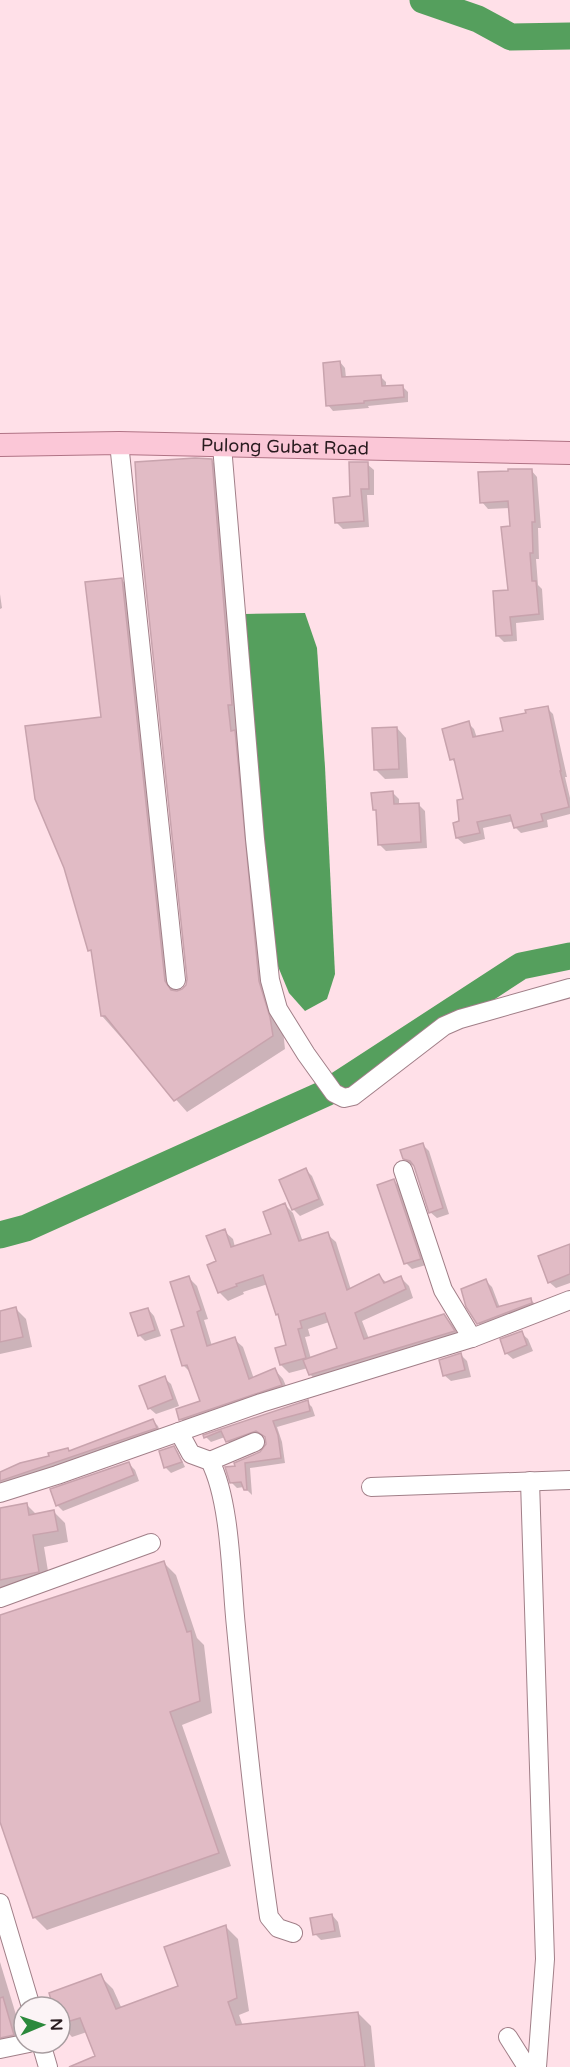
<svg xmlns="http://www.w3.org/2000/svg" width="570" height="2067" viewBox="0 0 570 2067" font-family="'Varela Round',sans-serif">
  <rect width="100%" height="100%" fill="#ffe0e8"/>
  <path fill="#559f5d" d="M305,613l12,35 8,119 10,207 -8,25 -22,12 -16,-18 -12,-29 -21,-194 -11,-156z"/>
  <g fill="#0003" fill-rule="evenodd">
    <path d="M340,362l5,6 1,10 34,-2 6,6v5l16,-1 6,6v10l-40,4 1,2 -36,3 -5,-6z"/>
    <path d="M211,460l13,13 61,576 -98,63 -85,-96 -9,-63 -3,-3 13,-232 19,-138 12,12 42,399 8,-1 5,-11z"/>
    <path d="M367,464l7,6v25h-7l2,32 -26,2 -7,-7 16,-24z"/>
    <path d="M531,470l6,7 4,51h-3l1,31h-3l2,26 4,4 2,31 -28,3 1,18 -13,1 -6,-6 11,-45 1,-83 -22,1 -6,-7z"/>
    <path d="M0,594l2,14 -2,1z"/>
    <path d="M547,708l6,6 14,63h-2l5,21v16l-23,6 1,7 -27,6 -6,-6 -1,-6 -31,7 2,11 -21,5 -7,-6 8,-38 -9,-36 -4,-5 16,-36 6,6 3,9 28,-6z"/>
    <path d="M397,728l9,10 2,40 -23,1 -10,-10z"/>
    <path d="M392,792l7,7v6l19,-1 7,7 2,37 -41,3 -7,-7 -1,-32 -4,-3z"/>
    <path d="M423,1145l6,6 20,63 -12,4 -7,-6 -15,-46 -4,-1 -7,-7z"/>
    <path d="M306,1170l6,6 12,29 -24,11 -7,-7z"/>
    <path d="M394,1181l6,6 26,78 -14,4 -6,-6z"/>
    <path d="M285,1205l8,8 10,29 24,-8 9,8 15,48 28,-14 8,7 14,-5 8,8 4,12 -51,23 7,18 75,-23 8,8 10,16 -144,43 -8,-9 -2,-6 -19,5 -8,-8 7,-19 -8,-29 -3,-3 -9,-30 -25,8 1,2 -16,7 -8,-8 -11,-27 9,-4 6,-31 9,8 2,8 38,-12zM329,1322l10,27 -28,10 -6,-22 5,-1 -2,-7z"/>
    <path d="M570,1246v37l-14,5 -7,-6z"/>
    <path d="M188,1277l9,9 11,33 -4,1 8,26 22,-7 9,8 11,32 21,-9 8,9 6,14 -100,34 -8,-8 21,-17 -10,-28 -8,-8z"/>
    <path d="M486,1281l6,6 8,21 31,-8 6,6 -53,24 -6,-7z"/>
    <path d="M16,1309l10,10 6,28 -32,7v-41z"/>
    <path d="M148,1309l6,7 7,20 -16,5 -6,-6z"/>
    <path d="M521,1333l7,6 5,12 -20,8 -7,-6z"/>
    <path d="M461,1355l6,6 4,16 -20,4 -7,-6z"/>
    <path d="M164,1378l7,6 8,22 -23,8 -7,-6z"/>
    <path d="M307,1402l5,5 3,9 -38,11 5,15 3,21 -35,5 2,27 -8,-8 -7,1 -6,-6 6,-15 24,-14 7,-9 -1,-6 -5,-3 -30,12 -7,-10 -14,5 -6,-6z"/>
    <path d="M152,1420l6,6 3,8 -161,56v-17l68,-23 3,2z"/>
    <path d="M173,1447l5,5 7,15 -14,6 -5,-5 -5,-13z"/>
    <path d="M128,1463l7,7 4,11 -76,30 -6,-6z"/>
    <path d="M27,1505l10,10 16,-4 12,12 3,19 -24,5 6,36 -50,10v-84z"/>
    <path d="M163,1562l13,13 21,63 7,7 8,68 -30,12 49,141 -184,64 -13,-13 -34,-100v-200z"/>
    <path d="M332,1915l6,7 3,15 -20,3 -6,-6z"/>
    <path d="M226,1927l12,12 11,72 -10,4 4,11 115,-13 13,13 4,41h-304l26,-10 -10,-25 -15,5 -12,-13v-17h-5l45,-31 13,13 9,20 58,-22z"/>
    <path d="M0,1962l24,79 -24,18z"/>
  </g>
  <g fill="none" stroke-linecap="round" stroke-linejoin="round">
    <g stroke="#559f5d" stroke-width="27">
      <path d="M423,0l55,19 33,18 59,-1"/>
      <path d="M338,1085l183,-119 49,-10"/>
      <path d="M0,1235l26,-7 300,-135"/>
    </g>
  </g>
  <g fill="#e1bbc5" stroke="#c8a3ad" stroke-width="1.5">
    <path d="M340,361l2,16 39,-2 1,11 21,-1 1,12 -40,4v2l-38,3 -3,-43z"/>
    <path d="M195,458l17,1 20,246h-4l3,26 4,-1 24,251 11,36 3,19 -99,65 -69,-85h-4l-10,-66 -3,1 -24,-83 -29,-69 -10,-73 76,-9 -16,-135 37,-4 43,403 6,9 6,1 5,-2 4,-4 1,-6 -49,-467 -3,-50z"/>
    <path d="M349,462h19l1,27h-8l3,32 -29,2 -2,-25 17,-2z"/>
    <path d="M508,469h24l3,53h-3l1,31h-3l2,28h4l3,33 -29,3 2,18 -16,1 -3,-45 15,-1 -7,-63 9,-1 -2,-25 -28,2 -2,-31 30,-1z"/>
    <path d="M548,706l13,65h-1l9,36 -28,7 2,7 -29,7 -4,-13 -33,7 3,11 -24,5 -3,-15 6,-2 -2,-21 6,-1 -9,-40 -4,1 -8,-31 27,-8 4,16 30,-6 -3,-13 26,-5 -1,-3z"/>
    <path d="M397,727l2,42 -25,1 -2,-42z"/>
    <path d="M393,791l1,13 25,-1 2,39 -43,3 -2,-35h-3l-2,-17z"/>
    <path d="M423,1143l20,65 -14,5 -15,-47 -4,-5 -7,-2 -3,-9z"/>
    <path d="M306,1168l13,31 -27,11 -13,-30z"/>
    <path d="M394,1179l27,80 -17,5 -27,-79z"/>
    <path d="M285,1203l14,38 29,-9 19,58 32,-16 5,9 17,-7 5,13 -51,24 9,26 80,-25 11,17 -146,44 -6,-15 34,-12 -12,-35 -25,8 2,7 -4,1 8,29 -26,7 -5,-17 11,-3 -8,-31 -2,1 -13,-40 -27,9 1,2 -19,7 -11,-28 9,-4 -10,-25 19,-7 6,18 40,-13 -8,-22z"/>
    <path d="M570,1244v30l-22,9 -10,-27z"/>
    <path d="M189,1276l12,34 -4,2 10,34 28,-9 14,42 26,-11 7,17 -103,35 -3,-11 24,-8 -13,-36 -5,1 -11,-36 13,-4 -14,-44z"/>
    <path d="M486,1279l11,28 34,-9 1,5 -55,21 -11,-17 -5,-18z"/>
    <path d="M16,1307l7,30 -23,5v-31z"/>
    <path d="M148,1308l7,22 -17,6 -8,-23z"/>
    <path d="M522,1331l5,14 -22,9 -5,-15z"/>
    <path d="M461,1353l4,17 -22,6 -4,-16z"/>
    <path d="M165,1376l8,23 -25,10 -9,-23z"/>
    <path d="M308,1400l2,11 -37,10 5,14 3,23 -36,5 2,27h-3l-3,-8 -11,1 -5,-16 10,-1 -1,-3 26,-11 6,-8 -1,-7 -9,-6 -30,11 -5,-11 -17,7 -1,-3z"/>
    <path d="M153,1419l4,9 -157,53v-9l20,-9 29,-7 -1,-3 20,-5 1,3z"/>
    <path d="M174,1446l8,16 -18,6 -5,-17z"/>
    <path d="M129,1462l5,13 -78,31 -6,-17z"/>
    <path d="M27,1503l2,12 25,-5 4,21 -25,4 6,37 -39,8v-72z"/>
    <path d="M164,1561l23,71 4,-1 9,70 -30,11 49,141 -186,65 -33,-96v-207z"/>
    <path d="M332,1914l3,17 -22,4 -3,-17z"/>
    <path d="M226,1925l11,73 -9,4 8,23 122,-13 7,55h-296l26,-11 -15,-38 -20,6v-17h-7l-4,-14 52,-19 15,35 62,-23 -14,-39z"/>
    <path d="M3,1997l11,38 -14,3v-40z"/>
  </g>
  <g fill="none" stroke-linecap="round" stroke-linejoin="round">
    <defs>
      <g id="minor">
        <path d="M119,443l57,537"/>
        <path d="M222,446l33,393 15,141 8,29 28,45 28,39 10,5 9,-2 91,-70 16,-7 110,-31"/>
        <path d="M403,1170l40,120 29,48"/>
        <path d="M179,1432l12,22 19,7c21,41 21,119 26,166 9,97 19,194 33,290l9,11 15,5"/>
        <path d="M210,1461l45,-19"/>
        <path d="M530,1481l15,478 -8,108"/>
        <path d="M371,1487l199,-7"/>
        <path d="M0,1493l57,-18 204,-72 211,-65 98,-38"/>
        <path d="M0,1598l151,-55"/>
        <path d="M0,1903l31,104"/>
        <path d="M508,2037l19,30"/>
        <path d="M41,2043l7,24"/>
        <path d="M0,2049l29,-6"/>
      </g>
      <g id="major">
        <path id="s1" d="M0,445l119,-2 451,10"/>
      </g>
    </defs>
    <use href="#minor" stroke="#a17f88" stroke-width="20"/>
    <use href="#major" stroke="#b07385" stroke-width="24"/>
    <use href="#minor" stroke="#fff" stroke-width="18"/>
    <use href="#major" stroke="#fbc7d7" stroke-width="22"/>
  </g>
  <g text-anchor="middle" stroke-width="4.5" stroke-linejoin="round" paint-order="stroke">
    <g font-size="18" fill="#291b1f" stroke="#fcf4f6">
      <text dy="6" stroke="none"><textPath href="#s1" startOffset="285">Pulong Gubat Road</textPath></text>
    </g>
  </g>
  <g transform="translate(42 2025) rotate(88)"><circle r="28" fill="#fcf4f6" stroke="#a89da0" stroke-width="1.5"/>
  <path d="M0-4.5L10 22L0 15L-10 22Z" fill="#2b893b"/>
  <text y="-9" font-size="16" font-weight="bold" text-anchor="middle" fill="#291b1f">N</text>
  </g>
</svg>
